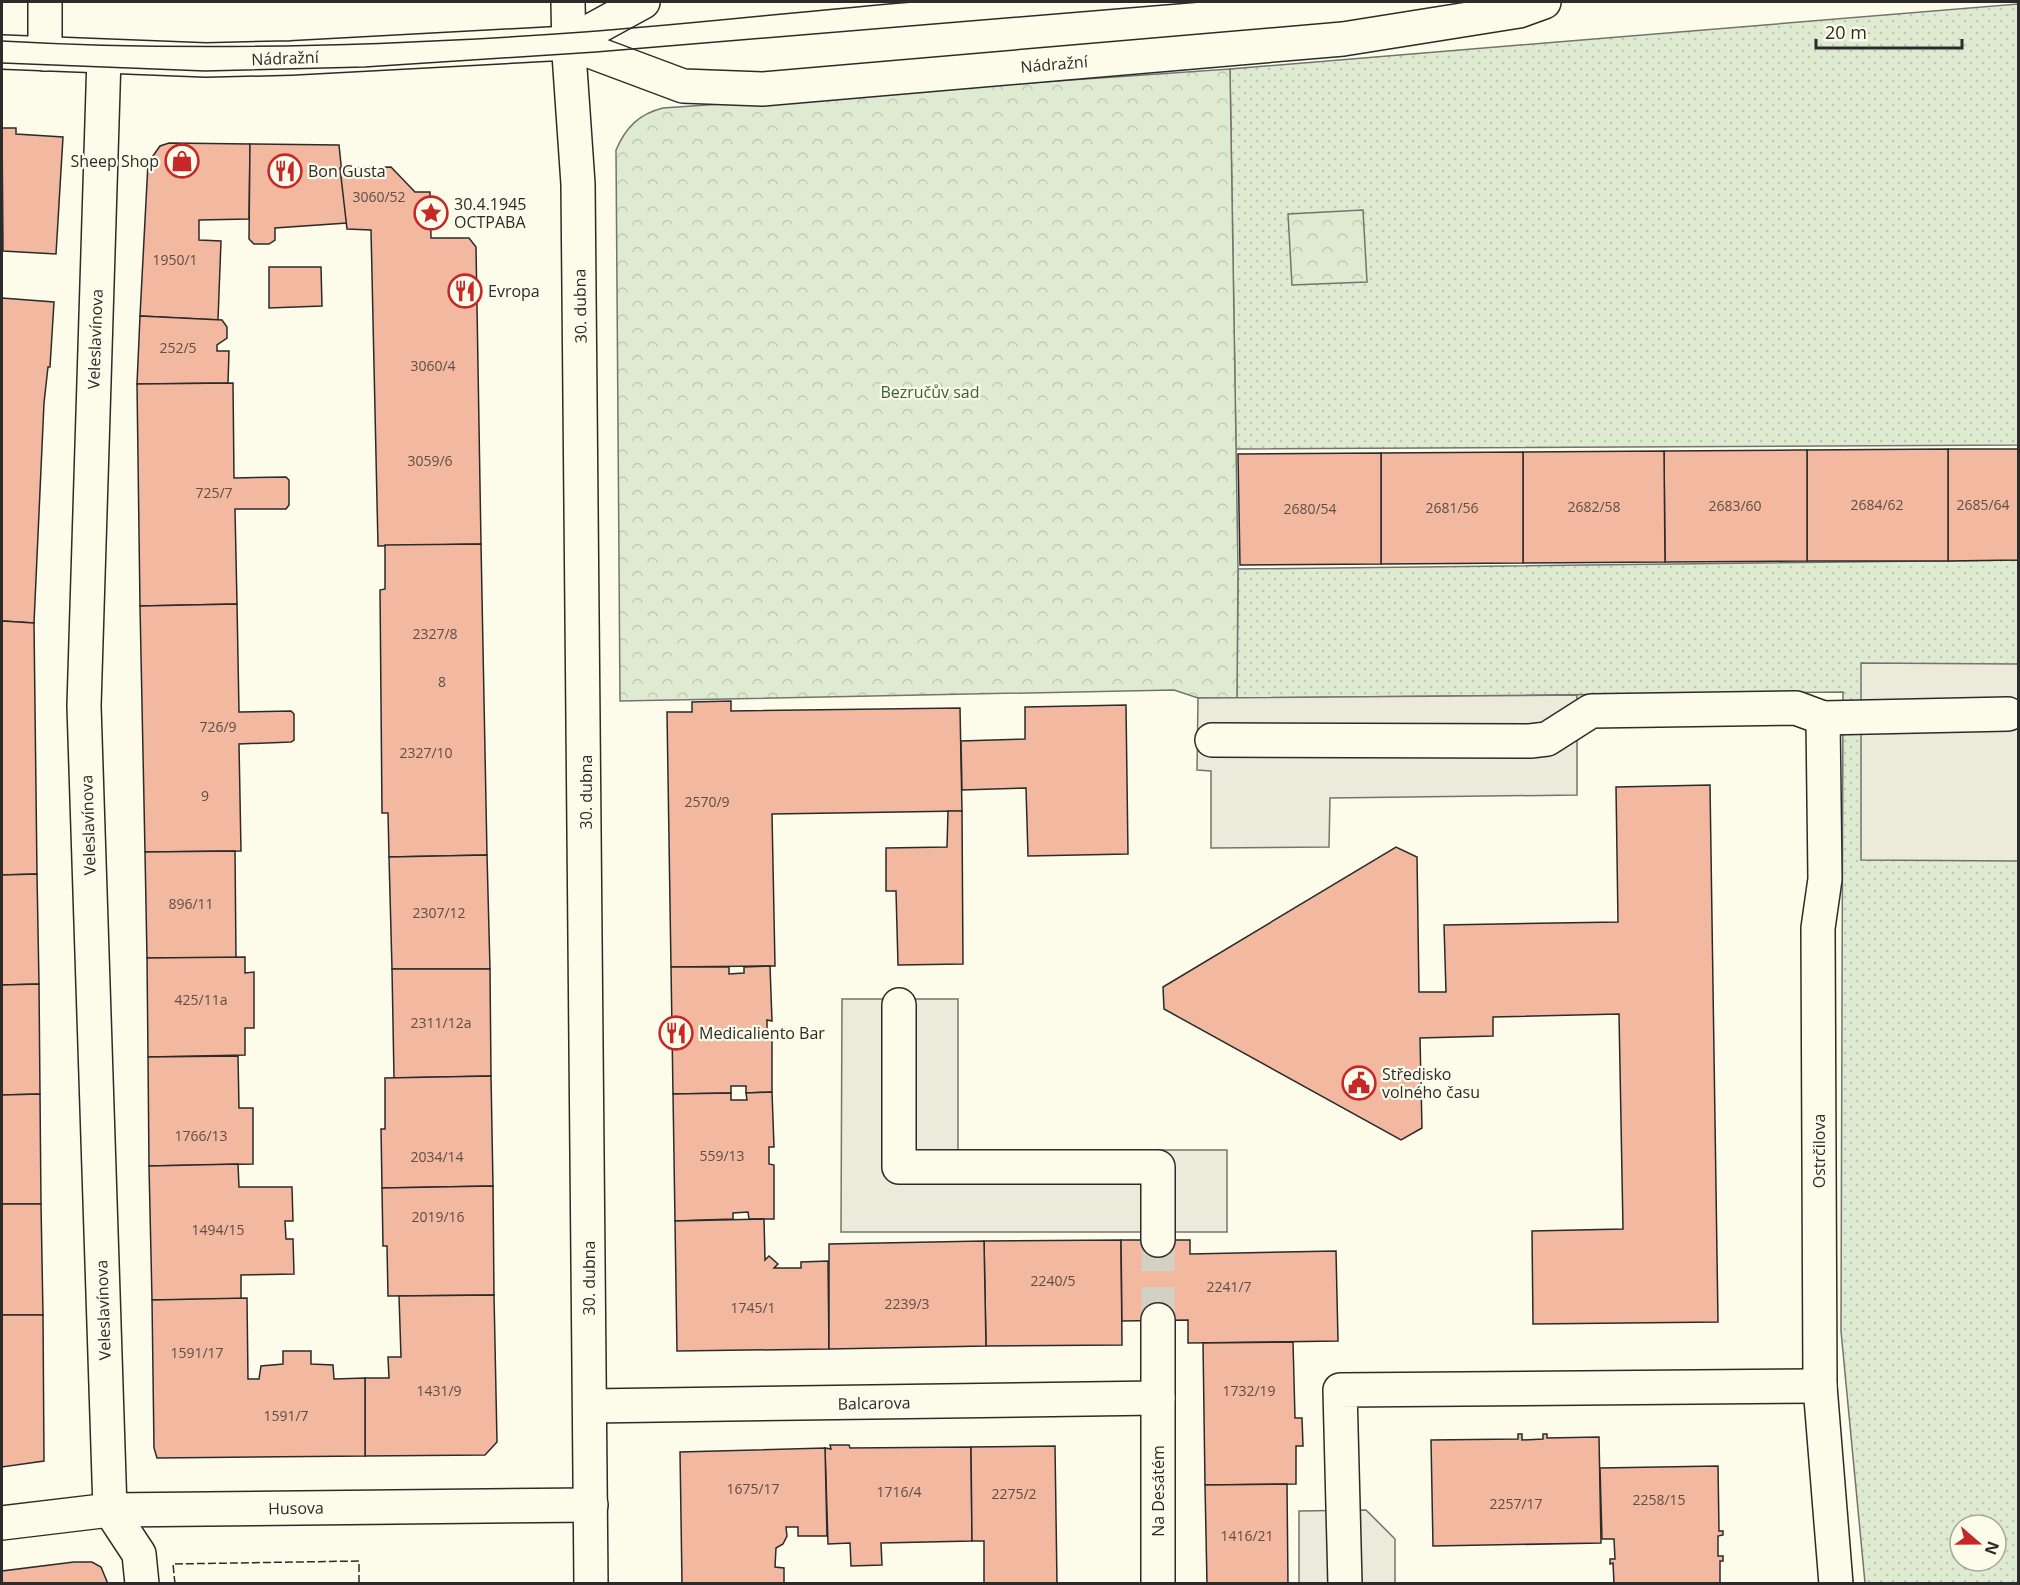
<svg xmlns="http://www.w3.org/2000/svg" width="2020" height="1585" viewBox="0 0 2020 1585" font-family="'Open Sans',sans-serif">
  <defs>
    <pattern id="grass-dots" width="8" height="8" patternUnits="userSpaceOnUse" patternTransform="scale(1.5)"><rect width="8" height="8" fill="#deebd1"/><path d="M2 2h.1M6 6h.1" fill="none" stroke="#bfcab4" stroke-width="1.8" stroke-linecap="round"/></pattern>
    <pattern id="forest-crowns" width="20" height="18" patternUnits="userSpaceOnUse" patternTransform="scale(1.5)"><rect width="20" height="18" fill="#deebd1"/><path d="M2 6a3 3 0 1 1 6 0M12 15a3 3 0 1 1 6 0" fill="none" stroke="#bfcab4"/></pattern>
  </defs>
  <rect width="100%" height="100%" fill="#fdfbea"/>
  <g fill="url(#grass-dots)" stroke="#74746e" stroke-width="1.5" fill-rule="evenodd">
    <path d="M2018,4v441l-782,4 -6,-380z"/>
    <path d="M2018,560v1023h-153l-24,-252 2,-639 -606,6 1,-129zM1960,1525h36v36h-36z"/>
  </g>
  <g fill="url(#forest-crowns)" stroke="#74746e" stroke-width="1.5">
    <path d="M1230,69l8,500 -1,129h-39l-24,-8 -554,11 -4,-551c10,-23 23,-36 47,-42z"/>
    <path d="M1363,210l4,72 -75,3 -4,-71z"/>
  </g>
  <g fill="#eceadb" stroke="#74746e" stroke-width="1.5">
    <path d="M1861,663l157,1v197l-157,-1z"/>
    <path d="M1577,695v100l-247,3 -1,49 -118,1v-77l-14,-1 1,-72z"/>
    <path d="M842,999h116v151h269v82h-386z"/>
    <path d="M1366,1510l29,29v44h-96v-72z"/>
  </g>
  <g fill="#f2b8a0" stroke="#2b2b2b" stroke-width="1.5">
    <path d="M2,128h14v6l47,3 -7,117 -53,-3z"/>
    <path d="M169,143l81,1 -1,75 -50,1v20l22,1 -3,79 -78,-4 8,-153 12,-17z"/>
    <path d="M250,144l89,1 8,78 -72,5v12l-6,4h-15l-5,-5z"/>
    <path d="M391,167l24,25h15l1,46h38l7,9 5,297 -103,2 -7,-316 -24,-1 -7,-61z"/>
    <path d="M269,267h52l1,39 -53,2z"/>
    <path d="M2,298l52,4 -4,65h-2l-4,36 -10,220 -32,-2z"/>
    <path d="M140,316l82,4 5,7v11l-10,7v6h12l-1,32 -91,1z"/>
    <path d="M233,383l1,95 52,-1 3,3v25l-3,4h-51l2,95 -97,2 -3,-222z"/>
    <path d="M1948,449h70v111l-70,1z"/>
    <path d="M1948,449v112h-141v-111z"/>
    <path d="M1797,450h10v111l-142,1 -1,-111z"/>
    <path d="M1664,451l1,111 -142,1v-111z"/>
    <path d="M1523,452v111l-142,1v-111z"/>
    <path d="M1381,453v111l-141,1 -2,-111z"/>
    <path d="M481,544l6,311 -98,2 -1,-44h-6l-2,-223 5,-1v-44z"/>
    <path d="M237,604l2,108 52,-1 3,3v26l-3,2 -52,2 2,107 -96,1 -5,-246z"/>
    <path d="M2,621l32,2 3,251 -35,1z"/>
    <path d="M731,701v10l229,-3 2,103 -190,3 3,152 -104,1 -4,-255h25v-10z"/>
    <path d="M1126,705l2,149 -100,2 -2,-68 -64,2 -1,-49 64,-2v-32z"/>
    <path d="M1710,785l8,537 -185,2 -1,-93 91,-2 -4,-215 -126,3v19l-73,2 2,90 -21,12 -237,-131 -1,-22 233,-140 21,10 2,135h27l-2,-67 174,-3 -2,-135z"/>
    <path d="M948,811h14l1,153 -65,1 -2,-74h-10v-43l61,-1z"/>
    <path d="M235,851l1,107h-89l-2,-106z"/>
    <path d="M487,855l3,114h-98l-3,-112z"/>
    <path d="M37,874l2,110 -37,1v-110z"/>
    <path d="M245,957v16l9,-1v56h-9v27l-97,2 -1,-99z"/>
    <path d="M770,966l2,55 -5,-1v18h5v54l-26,1v-7h-15v7l-58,1 -2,-127h58v7l15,-1v-6z"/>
    <path d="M392,969h98l1,107 -97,2z"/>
    <path d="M39,984l1,110 -38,1v-110z"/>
    <path d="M238,1056l1,52h14v56l-104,2 -1,-109z"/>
    <path d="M491,1076l2,110 -111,2 -1,-59h4v-51z"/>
    <path d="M772,1092l2,55h-5v17l5,1v54h-25l-1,-7 -15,1v6l-58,2 -2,-127 58,-1v7h16l-1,-7z"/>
    <path d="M40,1094l1,110h-39v-109z"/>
    <path d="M238,1164l1,23h53l1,34h-8l1,18h7l1,35 -53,1v24l-89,1 -3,-134z"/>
    <path d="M493,1186l1,109 -106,1 -1,-50h-4l-1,-58z"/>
    <path d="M2,1204h39l2,111h-41z"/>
    <path d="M764,1219l1,41 4,-4 9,8 -4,4h27v-6l27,-1 1,88 -152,2 -2,-130z"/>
    <path d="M1121,1240l1,105 -136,1 -2,-105z"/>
    <path d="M1121,1240h69v14l146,-3 2,90 -150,2v-23l-66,1z"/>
    <path d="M984,1241l2,105 -157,3v-105z"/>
    <path d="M494,1295l3,147 -12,13 -120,1v-78h24l-1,-21h13l-2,-61z"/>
    <path d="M247,1298l1,81h11l2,-13 22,-2v-13h28v13l22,1 1,14 31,-1v78l-208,2 -3,-10 -2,-148z"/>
    <path d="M2,1315h41l1,146 -42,6z"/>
    <path d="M1203,1343l90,-1 2,76h7l1,28h-7v38l-91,1z"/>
    <path d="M1518,1434h4v6l21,-1v-5h4v4l52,-1 2,106 -168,3 -2,-106 87,-1z"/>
    <path d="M830,1445h19l1,3 121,-1 1,94 -91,2 1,22 -31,1 -1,-23 -22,1 -3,-96 6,1z"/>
    <path d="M1055,1446l2,138h-73v-43h-12l-1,-94z"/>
    <path d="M825,1448l2,88h-29v-9h-12l1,9 -4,8 -7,4 -1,19 9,1v16h-102l-2,-132z"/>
    <path d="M1718,1466l1,65h4v4l-5,1v20h5v5h-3v23h-106l-1,-21 -3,1v-5h5l-1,-20h-12l-2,-71z"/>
    <path d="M1287,1484l1,100h-81l-2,-99z"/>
    <path d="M74,1562h18l9,5 7,17h-106v-13z"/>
  </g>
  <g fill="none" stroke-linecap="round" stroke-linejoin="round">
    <path stroke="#d3d1c4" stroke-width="33" stroke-dasharray="33 16" stroke-linecap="butt" d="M1158,1320v-80"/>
    <defs>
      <g id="minor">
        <path d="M45,2v52"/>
        <path d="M568,2l1,52 9,130 13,1400"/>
        <path d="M568,43l75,-41"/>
        <path d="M2,52l204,8 85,-2 277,-15 115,43 79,3 581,-50 176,-28 25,-9"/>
        <path d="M104,57l-20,649 26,804 29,44 3,30"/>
        <path d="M1823,718l2,161 -7,49 2,458 16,198"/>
        <path d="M1212,740l318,1 17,-2 44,-28 205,-3 27,10 185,-4"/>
        <path d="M899,1005v162h259v73"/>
        <path d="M1158,1320v264"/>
        <path d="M590,1406l568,-8"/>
        <path d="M2,1523l108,-13 481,-5"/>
        <path d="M1345,1584l-5,-194 480,-4"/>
      </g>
    </defs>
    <use href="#minor" stroke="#2b2b2b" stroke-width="36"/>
    <use href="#minor" stroke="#fdfbea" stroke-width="33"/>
    <g stroke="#2b2b2b" stroke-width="1.5">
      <path d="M2,41c194,11 388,5 582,-9 110,-8 219,-21 329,-30"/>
      <path d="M2,63l203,8 160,-4 231,-15 604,-50"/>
    </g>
    <path stroke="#2b2b2b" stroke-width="1.5" stroke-dasharray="8 3" stroke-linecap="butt" d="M175,1584l-2,-20 186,-3v23"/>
  </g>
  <defs>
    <symbol id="shop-ring" viewBox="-11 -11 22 22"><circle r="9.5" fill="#fdfbea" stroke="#c62828" stroke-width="1.5"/><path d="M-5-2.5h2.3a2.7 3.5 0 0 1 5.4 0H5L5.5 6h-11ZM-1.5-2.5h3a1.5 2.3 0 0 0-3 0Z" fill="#c62828"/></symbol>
    <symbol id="restaurant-ring" viewBox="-11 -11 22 22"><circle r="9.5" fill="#fdfbea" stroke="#c62828" stroke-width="1.5"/><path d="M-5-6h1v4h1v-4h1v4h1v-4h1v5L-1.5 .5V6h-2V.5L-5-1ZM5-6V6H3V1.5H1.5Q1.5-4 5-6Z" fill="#c62828"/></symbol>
    <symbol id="sight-ring" viewBox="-11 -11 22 22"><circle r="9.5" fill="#fdfbea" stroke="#c62828" stroke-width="1.5"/><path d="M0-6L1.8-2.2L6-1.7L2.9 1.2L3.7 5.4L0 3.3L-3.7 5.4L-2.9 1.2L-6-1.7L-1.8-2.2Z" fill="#c62828"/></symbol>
    <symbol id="civic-ring" viewBox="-11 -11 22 22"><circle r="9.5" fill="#fdfbea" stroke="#c62828" stroke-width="1.5"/><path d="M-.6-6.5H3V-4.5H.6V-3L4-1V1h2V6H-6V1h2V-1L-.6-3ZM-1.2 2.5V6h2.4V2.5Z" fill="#c62828"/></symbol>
  </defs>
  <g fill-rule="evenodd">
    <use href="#shop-ring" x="163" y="142" width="38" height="38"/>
    <use href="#restaurant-ring" x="266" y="152" width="38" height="38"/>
    <use href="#sight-ring" x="412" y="194" width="38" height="38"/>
    <use href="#restaurant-ring" x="446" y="272" width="38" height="38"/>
    <use href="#restaurant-ring" x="657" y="1014" width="38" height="38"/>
    <use href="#civic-ring" x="1340" y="1064" width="38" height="38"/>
  </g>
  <g text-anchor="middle" stroke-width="4.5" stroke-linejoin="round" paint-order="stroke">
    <g font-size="14" fill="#5d4e48">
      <text x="379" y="202">3060/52</text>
      <text x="175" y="265">1950/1</text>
      <text x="178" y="353">252/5</text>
      <text x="433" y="371">3060/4</text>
      <text x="430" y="466">3059/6</text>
      <text x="214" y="498">725/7</text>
      <text x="1877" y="510">2684/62</text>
      <text x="1983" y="510">2685/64</text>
      <text x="1735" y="511">2683/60</text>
      <text x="1594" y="512">2682/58</text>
      <text x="1452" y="513">2681/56</text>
      <text x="1310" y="514">2680/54</text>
      <text x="435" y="639">2327/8</text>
      <text x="442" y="687">8</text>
      <text x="218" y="732">726/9</text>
      <text x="426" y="758">2327/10</text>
      <text x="205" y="801">9</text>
      <text x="707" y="807">2570/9</text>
      <text x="191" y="909">896/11</text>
      <text x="439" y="918">2307/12</text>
      <text x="201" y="1005">425/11a</text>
      <text x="441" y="1028">2311/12a</text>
      <text x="201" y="1141">1766/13</text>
      <text x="722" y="1161">559/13</text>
      <text x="437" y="1162">2034/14</text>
      <text x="438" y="1222">2019/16</text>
      <text x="218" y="1235">1494/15</text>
      <text x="1053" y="1286">2240/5</text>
      <text x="1229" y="1292">2241/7</text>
      <text x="907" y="1309">2239/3</text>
      <text x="753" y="1313">1745/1</text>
      <text x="197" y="1358">1591/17</text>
      <text x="439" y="1396">1431/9</text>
      <text x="1249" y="1396">1732/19</text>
      <text x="286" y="1421">1591/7</text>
      <text x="753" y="1494">1675/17</text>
      <text x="899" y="1497">1716/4</text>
      <text x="1014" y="1499">2275/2</text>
      <text x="1659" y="1505">2258/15</text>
      <text x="1516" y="1509">2257/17</text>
      <text x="1247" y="1541">1416/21</text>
    </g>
    <g font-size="16" fill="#2b2b2b" stroke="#fdfbea">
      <text transform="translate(285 58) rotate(-2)" y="6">Nádražní</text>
      <text transform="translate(1054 64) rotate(-5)" y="6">Nádražní</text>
      <text transform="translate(580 306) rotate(-91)" y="6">30. dubna</text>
      <text transform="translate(95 339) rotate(-88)" y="6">Veleslavínova</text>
      <text transform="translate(586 792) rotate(-90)" y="6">30. dubna</text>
      <text transform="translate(88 825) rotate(-92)" y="6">Veleslavínova</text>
      <text transform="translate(1819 1151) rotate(-90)" y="6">Ostrčilova</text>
      <text transform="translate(589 1278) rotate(-90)" y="6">30. dubna</text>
      <text transform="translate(103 1310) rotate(-92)" y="6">Veleslavínova</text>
      <text transform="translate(874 1403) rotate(-1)" y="6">Balcarova</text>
      <text transform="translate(1158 1491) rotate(-90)" y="6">Na Desátém</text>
      <text transform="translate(296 1508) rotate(-1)" y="6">Husova</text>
    </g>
    <g font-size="16" fill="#2b2b2b" stroke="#fdfbea" text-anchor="start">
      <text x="159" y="167" text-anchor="end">Sheep Shop</text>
      <text x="308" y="177">Bon Gusta</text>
      <text x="454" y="210">30.4.1945<tspan x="454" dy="18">ОСТРАВА</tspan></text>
      <text x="488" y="297">Evropa</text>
      <text x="699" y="1039">Medicaliento Bar</text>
      <text x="1382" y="1080">Středisko<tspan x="1382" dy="18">volného času</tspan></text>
    </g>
    <g font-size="16" fill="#34623c" stroke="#fdfbea">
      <text x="930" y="398">Bezručův sad</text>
    </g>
  </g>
  <rect width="2020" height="1585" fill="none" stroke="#2b2b2b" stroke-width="6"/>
  <g transform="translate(1978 1543) rotate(110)"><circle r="28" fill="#fdfbea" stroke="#a9a89e" stroke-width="1.5"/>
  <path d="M0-4.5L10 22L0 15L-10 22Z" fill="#c62828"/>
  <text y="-9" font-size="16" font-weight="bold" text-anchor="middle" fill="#2b2b2b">N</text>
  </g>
  <path d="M1816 39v9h146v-9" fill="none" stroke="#2b2b2b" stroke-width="3"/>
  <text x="1825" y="39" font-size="18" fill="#2b2b2b" stroke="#fdfbea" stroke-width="4.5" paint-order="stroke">20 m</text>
</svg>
